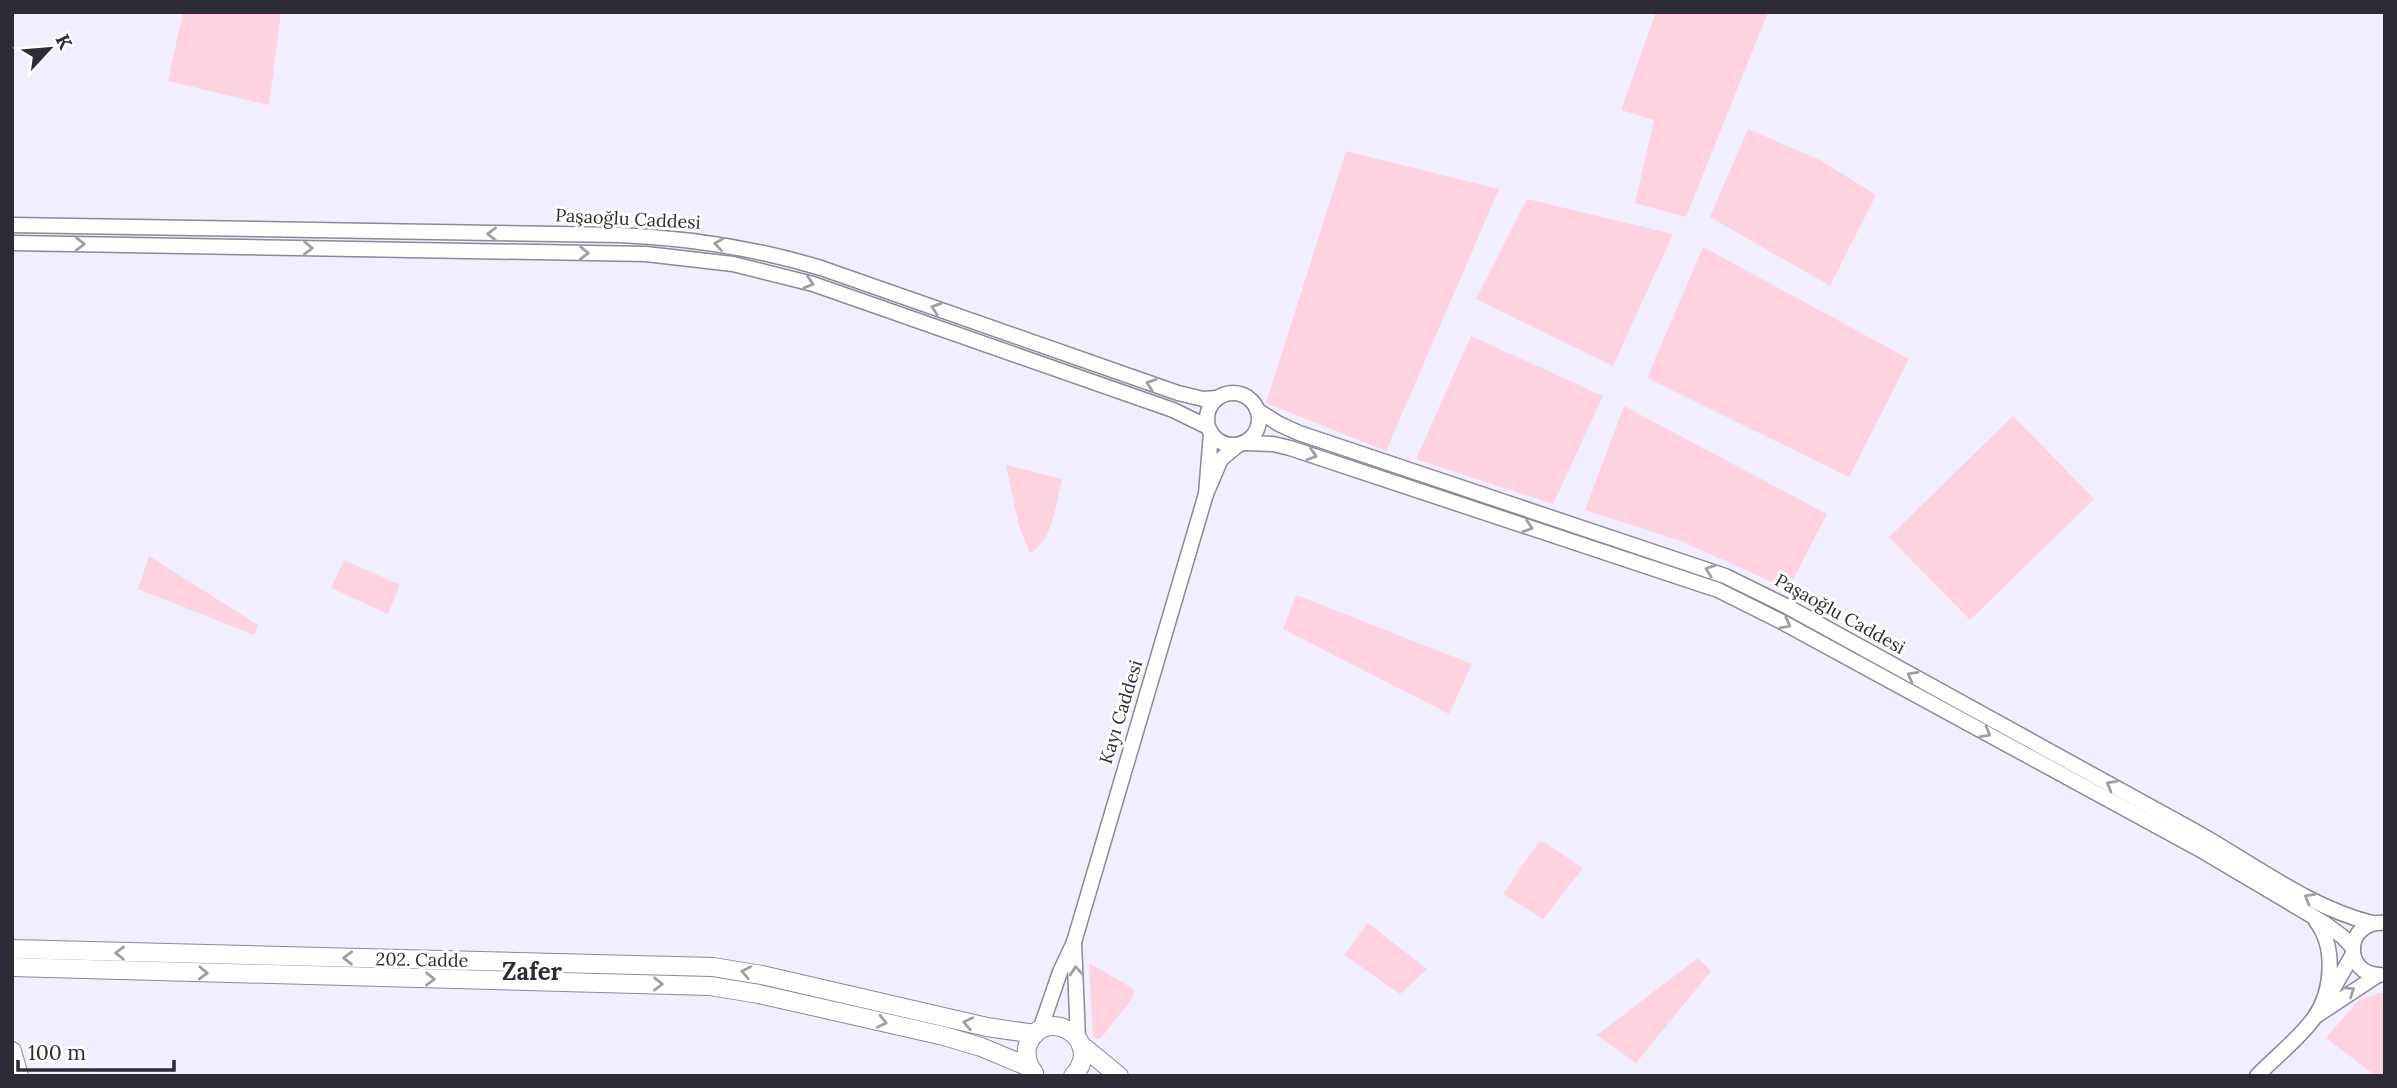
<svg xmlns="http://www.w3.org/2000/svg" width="2397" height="1088" viewBox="0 0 2397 1088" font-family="Lora,serif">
  <rect width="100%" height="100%" fill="#f0eeff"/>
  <g fill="#ffd2df">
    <path d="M183,12h98l-12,93 -101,-24z"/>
    <path d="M1656,12h112l-82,205 -51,-14 19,-83 -33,-10z"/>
    <path d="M1748,129l72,31 56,35 -46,91 -120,-69z"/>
    <path d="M1346,151l153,38 -113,262 -120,-48z"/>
    <path d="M1527,199l146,35 -60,132 -137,-67z"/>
    <path d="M1703,247l206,112 -60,118 -202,-99z"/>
    <path d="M1471,336l132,60 -50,108 -137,-45z"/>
    <path d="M1624,406l203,108 -39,75 -107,-48 -96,-31z"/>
    <path d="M2013,416l81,83 -124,121 -81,-83z"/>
    <path d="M1006,465l56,14c-6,23 -9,63 -32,74l-11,-27z"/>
    <path d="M149,556l109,69 -4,10 -116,-46z"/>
    <path d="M344,560l56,25 -12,29 -57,-26z"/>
    <path d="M1296,595l176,69 -23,50 -166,-85z"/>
    <path d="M1544,842l39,26 -40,51 -40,-25 35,-51z"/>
    <path d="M1368,923l59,46 -27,25 -56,-39z"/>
    <path d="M1698,958l13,13 -75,92 -39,-28z"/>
    <path d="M1089,963l43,25 2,4 -3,8 -30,38 -5,1 -3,-3z"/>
    <path d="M2379,993h6v83h-9l-50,-38 32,-37z"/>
  </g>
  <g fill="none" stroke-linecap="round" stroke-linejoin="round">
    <defs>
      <g id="minor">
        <path d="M12,225l608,10c69,3 135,13 201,33l357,125 25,6 14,-1"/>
        <path d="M12,243l634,11 87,10 80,20 360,126 35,17"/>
        <circle cx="1233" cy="419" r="26"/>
        <path d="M1257,410l22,14 20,9 426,143 63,31c134,74 267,147 401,221 59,32 118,79 183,95"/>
        <path d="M1211,433l-5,61 15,-35 16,-13"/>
        <path d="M1245,443l28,1 17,4 428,142 64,32 417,227 125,74 19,14 10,11"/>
        <path d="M1074,942l132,-448"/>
        <path d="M2380,975c-38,-1 -36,-55 5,-52"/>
        <path d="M2326,1001l27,-47"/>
        <path d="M2316,1016l62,-41"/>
        <path d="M1040,1030l20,-58 14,-30 4,97"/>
        <path d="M2257,1076c18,-19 42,-37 57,-58 19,-27 22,-71 2,-97"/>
      </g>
      <g id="major">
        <path d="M12,949l701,18 49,8 225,52 48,7"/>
        <path d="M12,967l698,19 49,8 185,42 37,11 48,20"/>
        <path d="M1081,1045l38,31"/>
        <path d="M12,1051l7,25"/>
        <path d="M1034,1073c-7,-9 -10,-20 -5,-31 18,-38 77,-1 44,34"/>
      </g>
    </defs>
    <use href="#minor" stroke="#8a889b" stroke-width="17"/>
    <use href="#major" stroke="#8a889b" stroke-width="20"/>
    <use href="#minor" stroke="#fff" stroke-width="14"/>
    <use href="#major" stroke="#fff" stroke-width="18"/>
  </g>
  <defs><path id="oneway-chevron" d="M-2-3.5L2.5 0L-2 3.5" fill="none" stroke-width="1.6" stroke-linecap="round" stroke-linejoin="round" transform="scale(1.75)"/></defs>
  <g stroke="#a0a0a4">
    <use href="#oneway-chevron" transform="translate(492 234) rotate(-179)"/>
    <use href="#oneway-chevron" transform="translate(80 244) rotate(1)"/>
    <use href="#oneway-chevron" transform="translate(719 244) rotate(-171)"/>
    <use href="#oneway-chevron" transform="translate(308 248) rotate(1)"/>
    <use href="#oneway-chevron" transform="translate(584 253) rotate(1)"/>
    <use href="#oneway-chevron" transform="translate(809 283) rotate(17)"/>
    <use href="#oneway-chevron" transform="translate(936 308) rotate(-161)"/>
    <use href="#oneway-chevron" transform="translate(1151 384) rotate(-161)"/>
    <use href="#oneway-chevron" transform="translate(1312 455) rotate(18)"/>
    <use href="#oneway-chevron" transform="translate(1528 527) rotate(18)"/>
    <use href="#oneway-chevron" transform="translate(1710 570) rotate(-160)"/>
    <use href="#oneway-chevron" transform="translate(1786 624) rotate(28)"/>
    <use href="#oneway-chevron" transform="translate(1912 676) rotate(-151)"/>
    <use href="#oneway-chevron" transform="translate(1986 733) rotate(29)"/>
    <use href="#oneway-chevron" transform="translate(2111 785) rotate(-151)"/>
    <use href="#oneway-chevron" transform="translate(2309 898) rotate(-150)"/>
    <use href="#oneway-chevron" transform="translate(120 953) rotate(-179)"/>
    <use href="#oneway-chevron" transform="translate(348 958) rotate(-179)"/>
    <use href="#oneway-chevron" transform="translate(1076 971) rotate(-94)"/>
    <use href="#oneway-chevron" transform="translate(746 972) rotate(-169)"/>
    <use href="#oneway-chevron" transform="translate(203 973) rotate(2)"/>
    <use href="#oneway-chevron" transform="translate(430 979) rotate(1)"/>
    <use href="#oneway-chevron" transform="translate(658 984) rotate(1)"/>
    <use href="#oneway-chevron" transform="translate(2350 991) rotate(-34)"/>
    <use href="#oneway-chevron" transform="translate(882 1022) rotate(13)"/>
    <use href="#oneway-chevron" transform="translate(968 1023) rotate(-168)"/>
  </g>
  <g text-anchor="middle" stroke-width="6" stroke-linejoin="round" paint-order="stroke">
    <g font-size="18" fill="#2d2c34" stroke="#fdfefd">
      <text transform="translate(628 219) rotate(3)" y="6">Paşaoğlu Caddesi</text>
      <text transform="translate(1840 614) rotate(29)" y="6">Paşaoğlu Caddesi</text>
      <text transform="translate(1121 712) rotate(-73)" y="6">Kayı Caddesi</text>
      <text transform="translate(422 960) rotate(1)" y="6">202. Cadde</text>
    </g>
    <g font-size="24" font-weight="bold" fill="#2d2c34" stroke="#fdfefd">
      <text x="532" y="980">Zafer</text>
    </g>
  </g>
  <rect width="2397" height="1088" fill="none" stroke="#2d2c34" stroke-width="28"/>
  <g transform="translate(49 49) rotate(64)" stroke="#fdfefd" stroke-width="5" paint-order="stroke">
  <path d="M0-5L12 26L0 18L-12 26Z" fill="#2d2c34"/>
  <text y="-10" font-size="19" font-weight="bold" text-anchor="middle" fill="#2d2c34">K</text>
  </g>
  <path d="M18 1060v10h156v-10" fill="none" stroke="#2d2c34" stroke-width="3.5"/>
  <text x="28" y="1060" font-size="21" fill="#2d2c34" stroke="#fdfefd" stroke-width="5" paint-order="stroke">100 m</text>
</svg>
